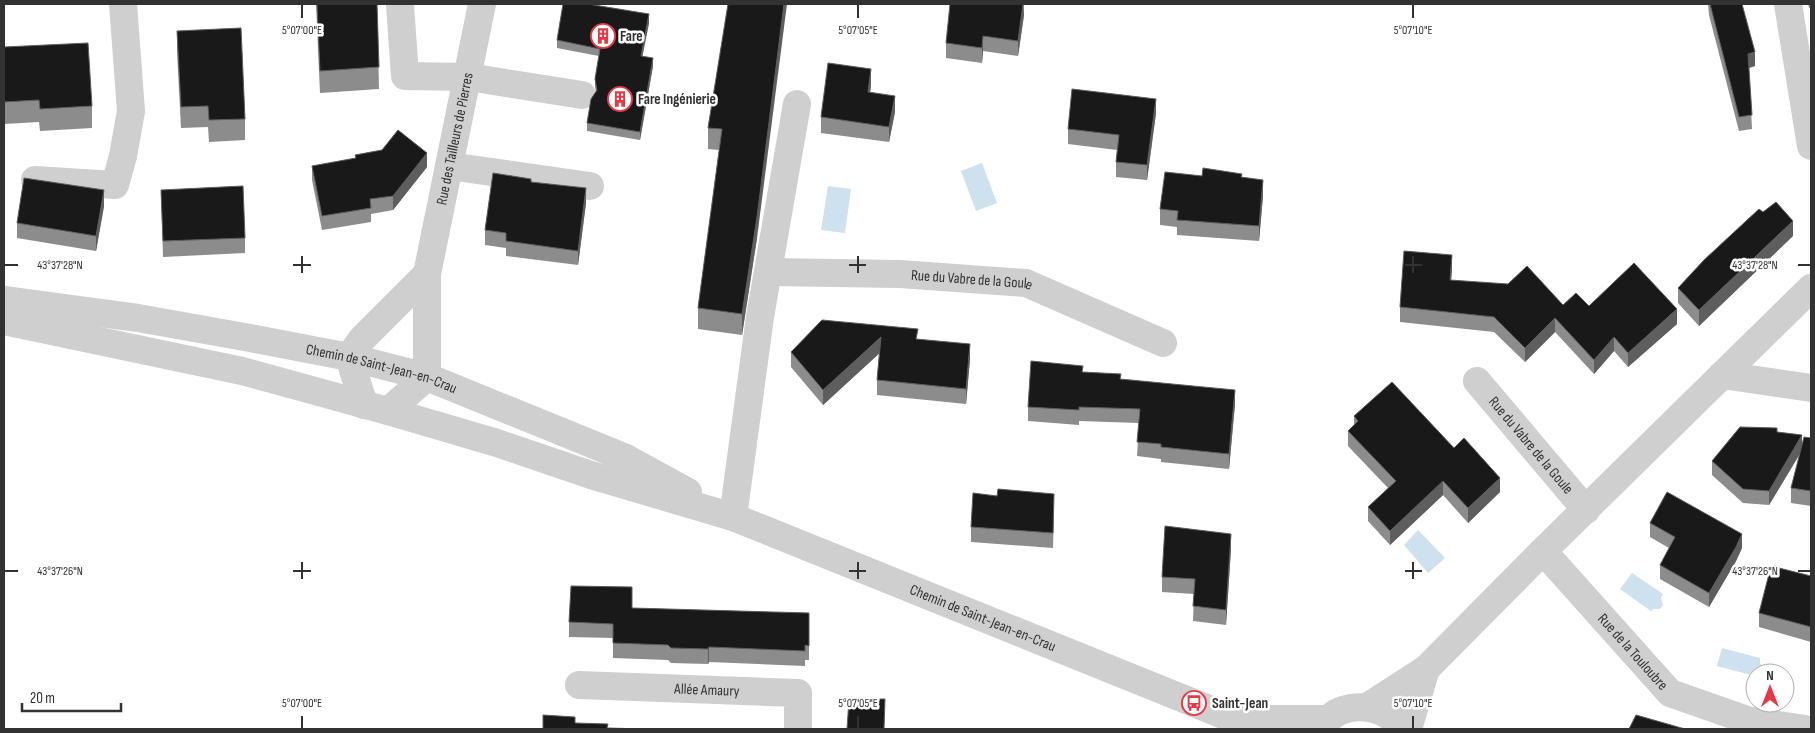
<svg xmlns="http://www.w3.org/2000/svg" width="1815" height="733" viewBox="0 0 1815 733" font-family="'Sofia Sans Condensed',sans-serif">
  <rect width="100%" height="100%" fill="#fff"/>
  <g fill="#cee1ee">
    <path d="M982,163l15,40 -21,8 -15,-40z"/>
    <path d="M828,186l23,3 -6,44 -24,-3z"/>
    <path d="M1418,530l27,28 -17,15 -24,-28z"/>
    <path d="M1632,573l31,21 -2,4 2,7 -3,4h-7l-2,2 -31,-22z"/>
    <path d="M1722,648l38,10v6l4,2 -1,7h-8v3l-38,-10z"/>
  </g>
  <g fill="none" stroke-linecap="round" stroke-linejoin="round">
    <g stroke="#cfcfcf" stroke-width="28">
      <path d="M1788,4l23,142"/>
      <path d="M400,5l5,71 63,1 114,18"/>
      <path d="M449,166l141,20"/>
      <path d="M35,180l80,5 8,-29 8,-45 -8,-107"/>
      <path id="s1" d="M768,272l132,2 126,9 137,60"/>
      <path id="s2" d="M427,274l55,-270"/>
      <path id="s3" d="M4,300l134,18 112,20 99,19 78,20 199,81 62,34"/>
      <path id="s4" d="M4,321l238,50 146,40 109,32 94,32 142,42 461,186 39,16 15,10"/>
      <path d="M1722,375l89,13"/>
      <path id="s5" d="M1477,381l109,129"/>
      <path d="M364,405l-15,-48 13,-18 65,-65v103l-39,34"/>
      <path d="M733,517l27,-200 37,-213"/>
      <path id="s6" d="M1543,551l127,142 77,27 58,9"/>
      <path d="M1426,669l117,-118 268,-263"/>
      <path id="s7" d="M579,685l219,8v36"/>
      <path d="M1367,707l59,-38 -18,60"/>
      <path d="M1233,719h94"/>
      <path d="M1319,729c6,-7 14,-16 24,-19 22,-7 46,0 59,19"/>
    </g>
  </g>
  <g fill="#8c8c8c">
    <path d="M316,4h61l2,85 -59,4z"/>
    <path d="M728,4l29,234 -15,97 -44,-6v-21l21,-158 -11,-1v-21z"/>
    <path d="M1024,4v11l-6,41 -35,-5 -1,12 -36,-5v-15z"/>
    <path d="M1708,4h34l13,62 -6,2 3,61 -13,2 -30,-116z"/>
    <path d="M1808,4h3v4h-2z"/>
    <path d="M649,23l-7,33 11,10 -13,74 -53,-9v-8l9,-31 -1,-5v-8l4,-23 -42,-8v-8z"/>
    <path d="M177,31l68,88v21l-36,2 -1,-15 -27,1 -4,-76z"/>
    <path d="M4,47l88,59v22l-52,3 -1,-9 -35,2z"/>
    <path d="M871,85l-1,8 25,19 -6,30 -68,-9v-16z"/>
    <path d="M1156,113l-9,67 -31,-3v-15l1,-12 -49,-6v-15z"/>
    <path d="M355,155l72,12 -34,43 -22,4v8l-49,8 -10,-50v-14l43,-8z"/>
    <path d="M1202,176l40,1 21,19 -4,45 -82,-6v-8l-17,-2v-16z"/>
    <path d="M531,182l55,21 -8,62 -72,-9v-8l-21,-3v-15z"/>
    <path d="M161,190l84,48v15l-82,4z"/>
    <path d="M104,206l-8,45 -79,-13v-15z"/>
    <path d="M1793,236l-94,90 -21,-23v-15z"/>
    <path d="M1452,269l-1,11 112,25 26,1 88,18 -49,43 -14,-16 -20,23 -39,-42 -30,30 -31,-30 -94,-10v-15z"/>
    <path d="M918,339l52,20 -4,45 -89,-9v-15l2,-27 -56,52 -32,-38v-15z"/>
    <path d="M1083,372l152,32 -6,65 -68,-7v-3l-24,-3 2,-33 -60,-2v4l-51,-4v-14z"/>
    <path d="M1354,416l100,32 46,44 -32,31 -25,-28 -53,50 -22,-24v-14l20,-19 -40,-42v-15l6,-6z"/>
    <path d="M1777,432l25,13 9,-7v68l-20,-3v-15l9,-34 -31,51 -26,-2 -31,-28v-14z"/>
    <path d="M1054,509l-1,39 -82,-6v-15z"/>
    <path d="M1650,523l92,25 -6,13 -27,46 -49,-28v-14l9,-17 -19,-11z"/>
    <path d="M1231,549l-5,76 -33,-4 1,-27 -32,-2v-15z"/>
    <path d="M1811,576v66l-52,-15v-14z"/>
    <path d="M632,608l177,5v47h-4v6l-96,-4 -1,2 -37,-1 -3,-3 -55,-2v-20l-44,-1v-15z"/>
  </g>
  <g fill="#5e5e5e">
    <path d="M784,4h3l-30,234 -15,97v-21z"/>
    <path d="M1023,4l1,11 -6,41v-15z"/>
    <path d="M649,14v9l-8,41v-8z"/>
    <path d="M983,36v15l-1,12v-15z"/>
    <path d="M1755,52v14l-7,2v-14z"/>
    <path d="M653,58v8l-13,74v-8z"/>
    <path d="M871,69v16l-3,23v-16z"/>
    <path d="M895,96v16l-6,30v-15z"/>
    <path d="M1156,99v14l-9,67v-15z"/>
    <path d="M427,153v14l-34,43v-14z"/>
    <path d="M1263,180v16l-4,45v-15z"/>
    <path d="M586,188v15l-8,62v-14z"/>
    <path d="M104,190v16l-8,45v-15z"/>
    <path d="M1793,221v15l-94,90v-16z"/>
    <path d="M1452,255v14l-2,26v-15z"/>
    <path d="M1677,309v15l-49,43v-14z"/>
    <path d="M1555,318v14l-30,30v-14z"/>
    <path d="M881,337v15l-58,53v-15z"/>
    <path d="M1614,337v14l-20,23v-14z"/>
    <path d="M970,344v15l-4,45v-15z"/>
    <path d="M1235,390v14l-6,65v-15z"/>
    <path d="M1802,435v15l-33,55v-14z"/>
    <path d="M1500,478v14l-32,31v-15z"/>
    <path d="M1443,481v14l-53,50v-14z"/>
    <path d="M1231,534v15l-5,76v-15z"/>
    <path d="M1742,534v14l-6,13 -27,46v-14z"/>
    <path d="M709,647v15l-1,2v-15z"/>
  </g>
  <g fill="#191919" stroke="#5e5e5e">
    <path d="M317,4h60l2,63 -59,4z"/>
    <path d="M563,4h25l61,10 -8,42 12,2 -13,74 -53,-9 4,-24 6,-9 -2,-11 5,-30 -43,-9z"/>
    <path d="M728,4h56l-27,213 -15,97 -44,-6 24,-179 -14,-1z"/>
    <path d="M950,4h73l-5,37 -35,-5 -1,12 -36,-5z"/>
    <path d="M1710,4h32l13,48 -7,2 4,61 -13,2z"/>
    <path d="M241,28l4,91 -36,1 -1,-14 -27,1 -4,-76z"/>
    <path d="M88,43l4,63 -52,3 -1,-9 -35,2v-55z"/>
    <path d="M828,63l43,6 -3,23 27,4 -6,31 -68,-10z"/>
    <path d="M1072,89l84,10 -9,66 -31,-3 3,-27 -51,-6z"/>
    <path d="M398,130l29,23 -34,43 -23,3 1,9 -49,8 -10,-50 44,-8 -1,-3 27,-5z"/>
    <path d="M1203,168l39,6 -1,3 22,3 -4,46 -82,-6 1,-9 -18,-2 5,-37 37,4z"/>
    <path d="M493,173l38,6v3l55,6 -8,63 -72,-10v-8l-21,-3z"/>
    <path d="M24,178l80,12 -8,46 -79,-13z"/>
    <path d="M243,186l2,52 -82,3 -2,-51z"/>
    <path d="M1776,202l17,19 -94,89 -21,-22 26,-28 55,-51 4,3z"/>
    <path d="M1404,251l48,4 -2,25 58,4 19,-18 36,39 13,-12 13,13 45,-43 43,46 -49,44 -14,-16 -20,23 -39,-42 -30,30 -31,-31 -94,-10z"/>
    <path d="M822,320l96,9 -2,10 54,5 -4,45 -89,-9 4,-43 -58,53 -32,-38z"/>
    <path d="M1031,361l52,5 -1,6 39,2 -1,5 115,11 -6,64 -68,-7v-3l-24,-2 3,-33 -61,-2v3l-51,-3z"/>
    <path d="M1392,382l62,66 10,-10 36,40 -32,30 -25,-27 -53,50 -22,-24 28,-26 -48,-50 10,-10 -4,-5z"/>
    <path d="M1740,427l37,1v4l25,3 -33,56 -26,-2 -31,-28z"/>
    <path d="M1804,437l7,1v53l-20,-3z"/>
    <path d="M998,489l56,5 -1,39 -82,-6 2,-34 24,3z"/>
    <path d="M1667,492l75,42 -6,13 -27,46 -49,-28 15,-28 -25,-14z"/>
    <path d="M1165,526l66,8 -5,76 -33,-4 2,-27 -33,-2z"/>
    <path d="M1771,566l40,10v51l-52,-14z"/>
    <path d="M571,586l61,1v21l177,5v33l-4,-1v6l-96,-4 -1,2 -37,-1 -3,-3 -55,-2v-19l-44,-2z"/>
    <path d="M849,699h36l-1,30h-37z"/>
    <path d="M543,715l32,2v6l33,1 -1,4 37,1h-101z"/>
    <path d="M1636,715l49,14h-56z"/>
  </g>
  <path fill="none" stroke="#323232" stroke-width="2" d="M302,5v13M858,5v13M1413,5v13M302,256v17M858,256v17M1413,256v17M5,265h13M293,265h18M849,265h17M1405,265h17M1798,265h12M302,562v17M858,562v17M1413,562v17M5,571h13M293,571h18M849,571h17M1405,571h17M1798,571h12M302,716v12M858,716v12M1413,716v12"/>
  <defs>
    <symbol id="building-ring" viewBox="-11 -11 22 22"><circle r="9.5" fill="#fff" stroke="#e63845" stroke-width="1.5"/><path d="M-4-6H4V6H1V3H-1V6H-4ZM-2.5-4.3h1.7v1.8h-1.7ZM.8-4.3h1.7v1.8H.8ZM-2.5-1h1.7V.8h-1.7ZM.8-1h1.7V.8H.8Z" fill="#e63845"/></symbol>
    <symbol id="bus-ring" viewBox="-11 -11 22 22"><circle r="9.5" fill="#fff" stroke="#e63845" stroke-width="1.5"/><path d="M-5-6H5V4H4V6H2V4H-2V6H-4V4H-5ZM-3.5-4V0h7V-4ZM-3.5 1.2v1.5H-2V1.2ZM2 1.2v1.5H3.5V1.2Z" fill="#e63845"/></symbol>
  </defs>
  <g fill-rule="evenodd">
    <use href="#building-ring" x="589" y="22" width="28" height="28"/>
    <use href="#building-ring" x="606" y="85" width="28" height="28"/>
    <use href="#bus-ring" x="1180" y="689" width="28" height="28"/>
  </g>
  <g text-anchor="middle" stroke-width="5" stroke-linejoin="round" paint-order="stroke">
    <g font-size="15" font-weight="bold" fill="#323232" stroke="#fff" text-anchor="start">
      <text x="620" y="41">Fare</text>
      <text x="638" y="104">Fare Ingénierie</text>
      <text x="1212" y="708">Saint-Jean</text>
    </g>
    <g font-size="15" fill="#323232" stroke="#fff">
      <text dy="5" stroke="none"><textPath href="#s2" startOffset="138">Rue des Tailleurs de Pierres</textPath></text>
      <text dy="5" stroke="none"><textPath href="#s1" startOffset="204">Rue du Vabre de la Goule</textPath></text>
      <text dy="5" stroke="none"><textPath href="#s3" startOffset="384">Chemin de Saint-Jean-en-Crau</textPath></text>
      <text dy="5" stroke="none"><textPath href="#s5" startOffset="84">Rue du Vabre de la Goule</textPath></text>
      <text dy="5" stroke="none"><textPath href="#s4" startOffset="1025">Chemin de Saint-Jean-en-Crau</textPath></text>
      <text dy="5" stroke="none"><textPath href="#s6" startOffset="135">Rue de la Touloubre</textPath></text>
      <text dy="5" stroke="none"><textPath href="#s7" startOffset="128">Allée Amaury</textPath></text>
    </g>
  </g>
  <g font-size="12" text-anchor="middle" fill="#323232" stroke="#fff" stroke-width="5" stroke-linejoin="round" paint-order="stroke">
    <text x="302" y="34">5°07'00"E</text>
    <text x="858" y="34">5°07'05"E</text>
    <text x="1413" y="34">5°07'10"E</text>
    <text x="60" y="269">43°37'28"N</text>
    <text x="1755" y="269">43°37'28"N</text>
    <text x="60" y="575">43°37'26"N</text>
    <text x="1755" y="575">43°37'26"N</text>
    <text x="302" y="707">5°07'00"E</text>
    <text x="858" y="707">5°07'05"E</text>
    <text x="1413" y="707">5°07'10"E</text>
  </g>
  <rect width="1815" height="733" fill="none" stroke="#323232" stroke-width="10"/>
  <g transform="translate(1770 688)"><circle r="24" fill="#ffffff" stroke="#adadad"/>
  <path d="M0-4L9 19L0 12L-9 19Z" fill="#e63845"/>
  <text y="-8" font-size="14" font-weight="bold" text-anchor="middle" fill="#323232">N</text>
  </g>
  <path d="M22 703v8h99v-8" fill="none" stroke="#323232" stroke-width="2.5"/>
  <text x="30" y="703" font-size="15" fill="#323232" stroke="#ffffff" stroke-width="4" paint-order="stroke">20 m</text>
</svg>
